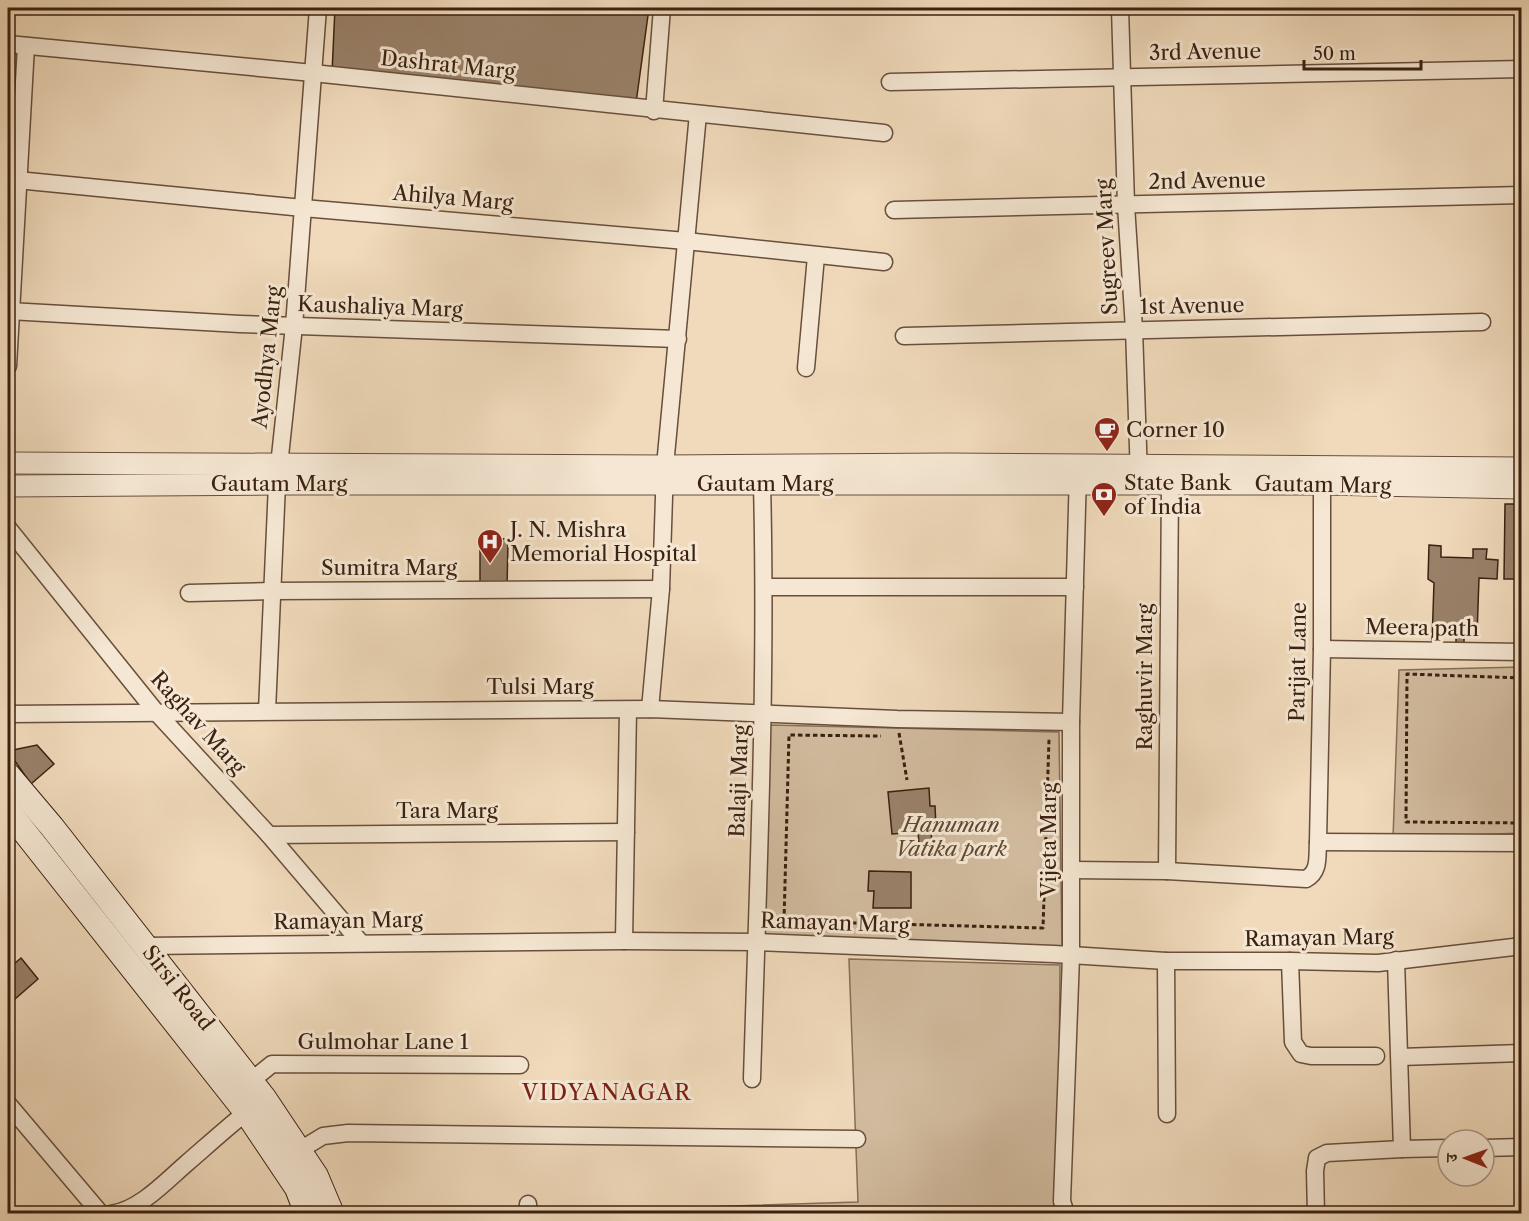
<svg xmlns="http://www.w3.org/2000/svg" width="1529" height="1221" viewBox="0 0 1529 1221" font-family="'Libre Caslon Text','Noto Serif Devanagari',serif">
  <rect width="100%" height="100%" fill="#f0dabb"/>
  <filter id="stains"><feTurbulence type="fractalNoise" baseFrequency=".00333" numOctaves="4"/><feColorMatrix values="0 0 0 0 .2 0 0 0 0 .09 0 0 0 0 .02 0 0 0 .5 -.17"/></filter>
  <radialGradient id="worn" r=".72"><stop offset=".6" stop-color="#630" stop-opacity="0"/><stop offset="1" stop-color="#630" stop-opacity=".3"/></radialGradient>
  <g fill="#d1bb9e" stroke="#866e58" stroke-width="1.5">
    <path d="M1521,667v166l-128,5 6,-168z"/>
    <path d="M770,725l289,7 3,215 -299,-5z"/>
    <path d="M849,959l211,6 -2,248 -574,1 374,-12z"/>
  </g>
  <g fill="#998169" stroke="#3b2111" stroke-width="1.5">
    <path d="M335,8h314l-13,95 -304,-30z"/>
    <path d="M1505,504h17v75h-18z"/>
    <path d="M480,538l28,1 -1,51 -27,-1z"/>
    <path d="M1429,545l12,1v11l32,1v-9h14l-1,10 12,1 -1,19 -18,-1 -2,58 -13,-1v8h-8v-8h-14l-1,7h-9l2,-59 -6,-4z"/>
    <path d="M37,745l17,19 -23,20 -23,-33z"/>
    <path d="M929,788l1,18h5l1,21 -5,4 2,23 -13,2 -2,-24 -26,2 -4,-42z"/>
    <path d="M869,871l42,1v36h-38l1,-17h-6z"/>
    <path d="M21,958l17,21 -30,26v-36z"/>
  </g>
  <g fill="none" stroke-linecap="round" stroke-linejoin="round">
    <defs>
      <g id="minor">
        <path d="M1120,8l6,197 8,124 5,148"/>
        <path d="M8,44l305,29 571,60"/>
        <path d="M890,82l632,-13"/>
        <path d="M654,111l8,-103"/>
        <path d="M17,180l286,28 383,33 198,21"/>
        <path d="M894,210l628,-15"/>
        <path d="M9,311l231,13 438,15"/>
        <path d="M904,336l578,-14"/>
        <path d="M8,366l18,-320"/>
        <path d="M806,368l10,-112"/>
        <path d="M8,528l148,184 113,123 92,108"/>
        <path d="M765,587h310"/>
        <path d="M189,593l83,-2 389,-2"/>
        <path d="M1322,649l200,3"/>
        <path d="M650,709l11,-120 4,-123 33,-352"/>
        <path d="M267,711l10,-227 17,-158 24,-318"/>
        <path d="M8,714l642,-5 247,10 174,3"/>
        <path d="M269,835l357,-3"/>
        <path d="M1318,842l204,1"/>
        <path d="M1072,870l95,1 139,8c14,-7 11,-23 12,-37l4,-193v-165"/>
        <path d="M1167,871l3,-387"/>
        <path d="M624,941l4,-231"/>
        <path d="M145,946l479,-5 132,1 298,12 112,7h124l88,2 144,-17"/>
        <path d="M1396,960l6,189 46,-1"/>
        <path d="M1166,961l1,153"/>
        <path d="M1290,961l3,81 8,12 10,2h65"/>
        <path d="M1400,1057l122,-4"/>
        <path d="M752,1079c6,-199 15,-397 10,-595"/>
        <path d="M251,1081l21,-17 248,1"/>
        <path d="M8,1104l93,110"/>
        <path d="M1484,1148l38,-1"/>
        <path d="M300,1150l23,-14 25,-3 509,6"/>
        <path d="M111,1214c29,-4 55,-33 76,-51 22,-19 44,-39 67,-57"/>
        <path d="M527,1214l1,-10"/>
        <path d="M1066,1214l-4,-13 9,-245v-234l7,-250"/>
        <path d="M1316,1214l-1,-43 2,-13 10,-5 75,-4"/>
      </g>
      <g id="tertiary">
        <path d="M8,463l657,3 282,-2 575,4"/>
        <path d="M8,486l269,-2h1045l200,4"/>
      </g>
      <g id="secondary">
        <path d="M8,775l44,52 212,271 52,78 16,38"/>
        <path d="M8,811l238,301 51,76 10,26"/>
      </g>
    </defs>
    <use href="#minor" stroke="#684f3c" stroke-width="19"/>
    <use href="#tertiary" stroke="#684f3c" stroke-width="23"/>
    <use href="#secondary" stroke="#3b2111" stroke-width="26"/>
    <g stroke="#3b2111" stroke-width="3" stroke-dasharray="4.5 3" stroke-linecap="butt">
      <path d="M1522,678l-115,-4 -1,148 116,1"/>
      <path d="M899,733l8,47"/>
      <path d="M777,921l266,7 6,-189h-2"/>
      <path d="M784,921l5,-186 92,1"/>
    </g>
    <use href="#minor" stroke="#f5e7d3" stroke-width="16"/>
    <use href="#tertiary" stroke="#f5e7d3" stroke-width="21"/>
    <use href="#secondary" stroke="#f5e7d3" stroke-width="24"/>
  </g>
  <defs>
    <symbol id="cafe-pin" viewBox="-11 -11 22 30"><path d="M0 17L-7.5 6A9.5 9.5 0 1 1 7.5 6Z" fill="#8f2418" stroke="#f5e7d3"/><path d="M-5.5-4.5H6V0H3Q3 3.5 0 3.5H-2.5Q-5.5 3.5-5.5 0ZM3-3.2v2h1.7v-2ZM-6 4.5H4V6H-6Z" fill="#fff"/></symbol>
    <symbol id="bank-pin" viewBox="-11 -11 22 30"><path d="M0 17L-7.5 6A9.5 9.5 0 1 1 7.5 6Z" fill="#8f2418" stroke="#f5e7d3"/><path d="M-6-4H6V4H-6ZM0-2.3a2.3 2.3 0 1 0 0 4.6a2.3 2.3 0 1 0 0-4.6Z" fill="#fff"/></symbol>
    <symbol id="hospital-pin" viewBox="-11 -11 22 30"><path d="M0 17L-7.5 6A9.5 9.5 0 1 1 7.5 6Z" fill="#8f2418" stroke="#f5e7d3"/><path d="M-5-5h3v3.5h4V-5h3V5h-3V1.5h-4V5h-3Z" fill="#fff"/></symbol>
  </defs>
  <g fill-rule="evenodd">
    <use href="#cafe-pin" x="1092" y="415" width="30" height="40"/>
    <use href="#bank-pin" x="1089" y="480" width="30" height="40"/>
    <use href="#hospital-pin" x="475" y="527" width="30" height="40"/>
  </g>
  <g text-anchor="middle" stroke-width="6" stroke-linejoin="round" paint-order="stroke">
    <g font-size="21" fill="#3b2111" stroke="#f5e7d3">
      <text transform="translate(1205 52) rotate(-1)" y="7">3rd Avenue</text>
      <text transform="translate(448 65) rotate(6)" y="7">Dashrat Marg</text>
      <text transform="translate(1207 181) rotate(-1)" y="7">2nd Avenue</text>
      <text transform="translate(453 198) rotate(5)" y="7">Ahilya Marg</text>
      <text transform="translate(1107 247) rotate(-93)" y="7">Sugreev Marg</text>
      <text transform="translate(1192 306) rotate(-1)" y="7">1st Avenue</text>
      <text transform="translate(380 307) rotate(2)" y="7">Kaushaliya Marg</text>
      <text transform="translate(267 357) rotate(-84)" y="7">Ayodhya Marg</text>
      <text x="279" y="491">Gautam Marg</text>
      <text x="765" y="491">Gautam Marg</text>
      <text transform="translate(1323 485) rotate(1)" y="7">Gautam Marg</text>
      <text x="389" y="575">Sumitra Marg</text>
      <text transform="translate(1422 628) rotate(1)" y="7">Meera path</text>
      <text transform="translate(1298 662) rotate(-89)" y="7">Parijat Lane</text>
      <text transform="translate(1145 677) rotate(-90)" y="7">Raghuvir Marg</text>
      <text x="540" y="694">Tulsi Marg</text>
      <text transform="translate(198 723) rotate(48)" y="7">Raghav Marg</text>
      <text transform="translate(739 781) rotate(-88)" y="7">Balaji Marg</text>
      <text x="447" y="818">Tara Marg</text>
      <text transform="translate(1049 840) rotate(-90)" y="7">Vijeta Marg</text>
      <text transform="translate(348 921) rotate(-1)" y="7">Ramayan Marg</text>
      <text transform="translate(835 923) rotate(2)" y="7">Ramayan Marg</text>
      <text transform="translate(1319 938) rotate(-1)" y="7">Ramayan Marg</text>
      <text transform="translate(178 988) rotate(52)" y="7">Sirsi Road</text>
      <text x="383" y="1049">Gulmohar Lane 1</text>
    </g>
    <g font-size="21" fill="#3b2111" stroke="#f5e7d3" text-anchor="start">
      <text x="1126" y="437">Corner 10</text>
      <text x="1124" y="490">State Bank<tspan x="1124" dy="24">of India</tspan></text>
      <text x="510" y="537">J. N. Mishra<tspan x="510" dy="24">Memorial Hospital</tspan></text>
    </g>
    <g font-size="21" font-style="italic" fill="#604834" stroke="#f5e7d3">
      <text x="951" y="832">Hanuman<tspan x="951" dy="24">Vatika park</tspan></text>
    </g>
    <g font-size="22" letter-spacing="1.5" fill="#7a1f14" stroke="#f5e7d3">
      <text x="607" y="1100">VIDYANAGAR</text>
    </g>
  </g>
  <rect width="1529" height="1221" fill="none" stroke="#f0dabb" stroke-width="30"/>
  <rect x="9" y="9" width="1511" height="1203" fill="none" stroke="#3b2111" stroke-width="3"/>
  <rect x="15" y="15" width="1499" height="1191" fill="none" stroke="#3b2111" stroke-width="1.5"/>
  <g transform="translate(1466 1158) rotate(271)"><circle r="28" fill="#f5e7d3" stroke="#ab9885" stroke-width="1.5"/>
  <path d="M0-4.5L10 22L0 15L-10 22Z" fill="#8f2418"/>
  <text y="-9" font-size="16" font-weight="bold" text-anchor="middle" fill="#3b2111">उ</text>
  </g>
  <path d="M1304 60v9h117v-9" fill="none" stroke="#3b2111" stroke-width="3"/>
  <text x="1313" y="60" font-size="18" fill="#3b2111" stroke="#f5e7d3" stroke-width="4.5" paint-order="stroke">50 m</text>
  <rect width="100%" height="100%" filter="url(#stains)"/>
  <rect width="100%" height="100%" fill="url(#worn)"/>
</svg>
